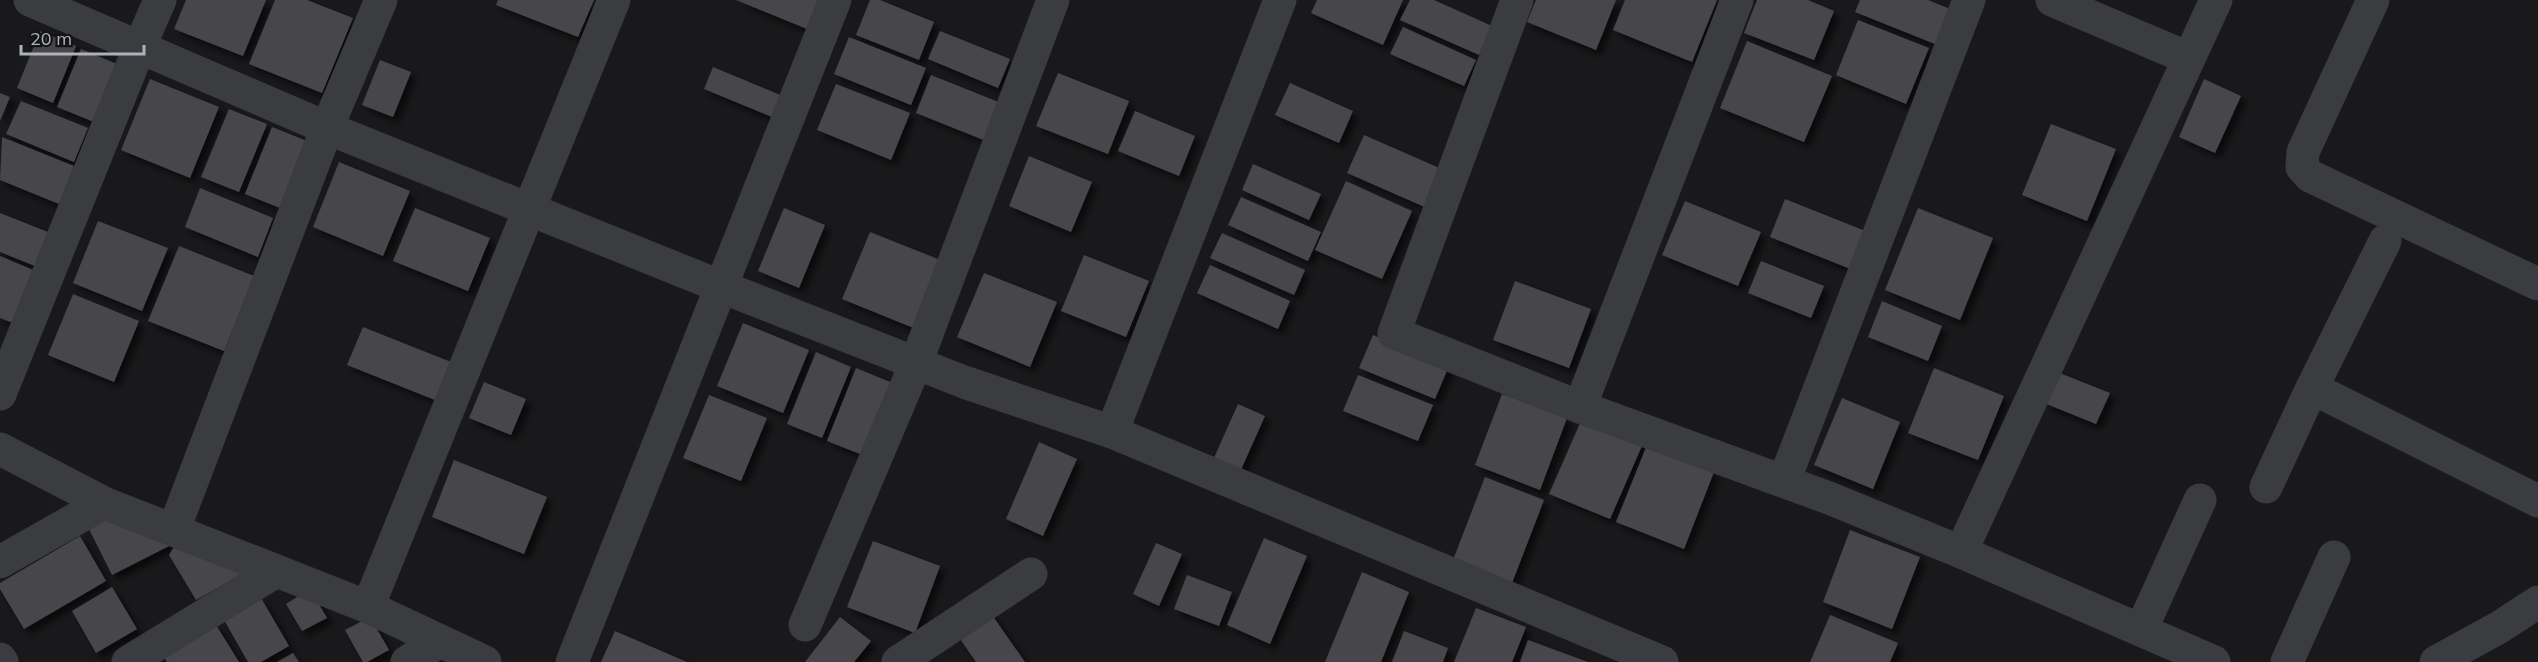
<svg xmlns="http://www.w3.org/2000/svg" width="2538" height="662" viewBox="0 0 2538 662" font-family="Mulish,sans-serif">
  <defs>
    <filter id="shadow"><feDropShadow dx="5.5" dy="5.5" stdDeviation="3" flood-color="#0009"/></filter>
  </defs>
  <rect width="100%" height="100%" fill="#19191b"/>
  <g fill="#46474b" filter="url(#shadow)">
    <path d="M186,0h80l-23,56 -69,-27z"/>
    <path d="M275,0h32l46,18 -31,75 -73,-29z"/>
    <path d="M498,0h96l-16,37 -82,-32z"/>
    <path d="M736,0h83l-12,29z"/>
    <path d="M870,0h10l54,22 -15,38 -63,-25z"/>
    <path d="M1317,0h86l-20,45 -72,-32z"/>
    <path d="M1410,0h24l58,26 -13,29 -79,-35z"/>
    <path d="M1536,0h80l-20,50 -69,-28z"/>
    <path d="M1625,0h92l-25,62 -79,-32z"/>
    <path d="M1757,0h51l26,11 -20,49 -70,-27z"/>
    <path d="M1860,0h68l22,9 -15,35 -80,-32z"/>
    <path d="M1858,20l71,28 -23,56 -70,-29z"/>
    <path d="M1403,27l73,33 -12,26 -74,-32z"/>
    <path d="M40,31l36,15 -23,57 -36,-15z"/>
    <path d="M940,31l70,28 -12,29 -70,-29z"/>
    <path d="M849,37l77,31 -15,37 -77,-31z"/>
    <path d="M1747,41l85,35 -28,66 -84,-34z"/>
    <path d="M81,49l36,15 -23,58 -37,-15z"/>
    <path d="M380,60l31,12 -18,45 -31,-12z"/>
    <path d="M713,67l72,30 -8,22 -73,-30z"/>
    <path d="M1058,73l71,28 -21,53 -72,-28z"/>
    <path d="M931,75l75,30 -15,38 -75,-30z"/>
    <path d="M150,79l69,28 -29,71 -69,-28z"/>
    <path d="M2204,79l37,17 -26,57 -36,-16z"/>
    <path d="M1290,83l63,28 -14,32 -64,-28z"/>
    <path d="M836,84l74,29 -19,47 -74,-30z"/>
    <path d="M0,93l10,4 -10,24z"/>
    <path d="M21,101l67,27 -14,34 -68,-28z"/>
    <path d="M229,109l38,15 -28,68 -38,-15z"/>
    <path d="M1135,111l60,25 -16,40 -61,-25z"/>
    <path d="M2051,124l65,25 -29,72 -65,-26z"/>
    <path d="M272,127l35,14 -27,67 -35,-14z"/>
    <path d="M1364,135l80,35 -17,38 -80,-35z"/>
    <path d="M2,137l72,29 -15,38 -59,-24z"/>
    <path d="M1029,156l63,26 -21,50 -62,-26z"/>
    <path d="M339,162l71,29 -27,65 -70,-29z"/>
    <path d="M1253,164l68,30 -12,26 -67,-30z"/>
    <path d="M1346,181l66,30 -30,68 -67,-29z"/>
    <path d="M200,188l73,30 -15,39 -73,-30z"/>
    <path d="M1241,197l80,35 -13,29 -80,-36z"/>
    <path d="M1785,199l83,33 -15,38 -83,-33z"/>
    <path d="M1685,201l76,31 -23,54 -76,-31z"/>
    <path d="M415,208l75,30 -22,53 -75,-30z"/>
    <path d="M784,208l41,17 -26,63 -41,-17z"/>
    <path d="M1918,208l75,30 -33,82 -75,-30z"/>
    <path d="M0,213l48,19 -13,34 -35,-14z"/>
    <path d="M98,221l70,27 -26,63 -69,-28z"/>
    <path d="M870,232l73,29 -27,68 -74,-30z"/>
    <path d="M1222,233l83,37 -11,25 -84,-37z"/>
    <path d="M179,246l75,30 -30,75 -76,-30z"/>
    <path d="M1084,255l65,26 -23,56 -65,-26z"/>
    <path d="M0,256l38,16 -20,53 -18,-7z"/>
    <path d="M1761,261l63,25 -13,32 -63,-25z"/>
    <path d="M1210,265l80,36 -12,28 -81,-36z"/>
    <path d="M984,273l73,29 -27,65 -73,-30z"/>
    <path d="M1515,281l76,28 -22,59 -76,-28z"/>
    <path d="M73,294l66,27 -25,61 -66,-27z"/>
    <path d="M1882,301l60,25 -14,35 -60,-24z"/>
    <path d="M743,323l66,27 -26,63 -66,-27z"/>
    <path d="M363,327l88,35 -16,38 -88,-35z"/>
    <path d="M1373,335l76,31 -14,33 -76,-31z"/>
    <path d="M816,352l35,15 -29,71 -35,-14z"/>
    <path d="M856,368l39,16 -30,72 -38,-15z"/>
    <path d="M1934,368l70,28 -26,64 -70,-27z"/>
    <path d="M2057,372l53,21 -14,31 -52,-21z"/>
    <path d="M1358,375l75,30 -15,36 -75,-30z"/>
    <path d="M484,382l42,17 -15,36 -42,-17z"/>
    <path d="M1502,394l65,24 -27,72 -65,-25z"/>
    <path d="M709,395l58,23 -26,63 -58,-23z"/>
    <path d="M1842,398l58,24 -27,67 -59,-24z"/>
    <path d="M1238,404l27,12 -25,56 -27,-12z"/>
    <path d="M1584,414l61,25 -35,80 -61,-25z"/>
    <path d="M1039,442l38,17 -34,77 -37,-17z"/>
    <path d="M1647,445l67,27 -30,77 -68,-27z"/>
    <path d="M454,460l93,37 -23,57 -92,-37z"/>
    <path d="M1485,477l59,23 -32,83 -59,-23z"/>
    <path d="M119,510l60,31 -67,34 -23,-46z"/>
    <path d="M1850,530l70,27 -28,72 -69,-27z"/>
    <path d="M80,536l26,45 -82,48 -24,-40v-6z"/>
    <path d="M1264,538l43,18 -37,88 -43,-19z"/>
    <path d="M873,541l67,25 -25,67 -68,-26z"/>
    <path d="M1156,543l26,11 -23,52 -26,-12z"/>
    <path d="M174,547l68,27 -46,26 -27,-45z"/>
    <path d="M1362,572l47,20 -28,70h-56z"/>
    <path d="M1187,575l45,17 -13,34 -45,-17z"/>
    <path d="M112,587l25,42 -41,24 -24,-42z"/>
    <path d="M310,589l17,29 -25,13 -16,-27z"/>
    <path d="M261,598l28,48 -28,16h-13l-24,-42z"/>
    <path d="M985,605l40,57h-49l-24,-35z"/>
    <path d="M1476,608l50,19 -14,35h-58z"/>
    <path d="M1830,615l68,28 -8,19h-80z"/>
    <path d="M370,617l19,33 -22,12h-4l-18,-32z"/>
    <path d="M840,617l31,24 -17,21h-49z"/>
    <path d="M216,625l23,37h-72l-3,-5z"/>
    <path d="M615,631l72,31h-86z"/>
    <path d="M1404,631l44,17 -5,14h-51z"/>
    <path d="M1528,640l60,22h-68z"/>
    <path d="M293,653l6,9h-22z"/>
  </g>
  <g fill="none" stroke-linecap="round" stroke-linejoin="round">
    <g stroke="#3a3c40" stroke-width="33">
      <path d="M30,0l297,128 395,159 242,95 148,50 550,230"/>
      <path d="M1517,0l-123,333 186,74 249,91 132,54 253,110"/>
      <path d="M2052,0l136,58"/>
      <path d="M2373,0l-70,152 -1,15 8,9 228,108"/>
      <path d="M2385,241l-73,147 226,113"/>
      <path d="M0,394l140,-348 20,-46"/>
      <path d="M1580,407l157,-407"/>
      <path d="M1112,432l168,-432"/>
      <path d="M0,449l104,54 264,104 117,55"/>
      <path d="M1784,481l185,-481"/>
      <path d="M2266,487l46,-99"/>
      <path d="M174,529l153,-401 54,-128"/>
      <path d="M1961,552l255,-552"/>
      <path d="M0,562l104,-59"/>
      <path d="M368,607l246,-607"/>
      <path d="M805,625l111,-262 137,-363"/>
      <path d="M2141,630l59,-130"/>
      <path d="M0,659l2,3"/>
      <path d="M128,662l147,-90"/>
      <path d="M407,662l33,-21"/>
      <path d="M572,662l263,-662"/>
      <path d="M898,662l133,-88"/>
      <path d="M2287,662l47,-105"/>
      <path d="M2436,662l62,-34 40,-26"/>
    </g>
  </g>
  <path d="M21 45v9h123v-9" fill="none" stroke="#acb2bb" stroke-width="3"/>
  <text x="30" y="45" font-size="18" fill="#acb2bb" stroke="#141416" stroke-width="4.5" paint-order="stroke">20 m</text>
</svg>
